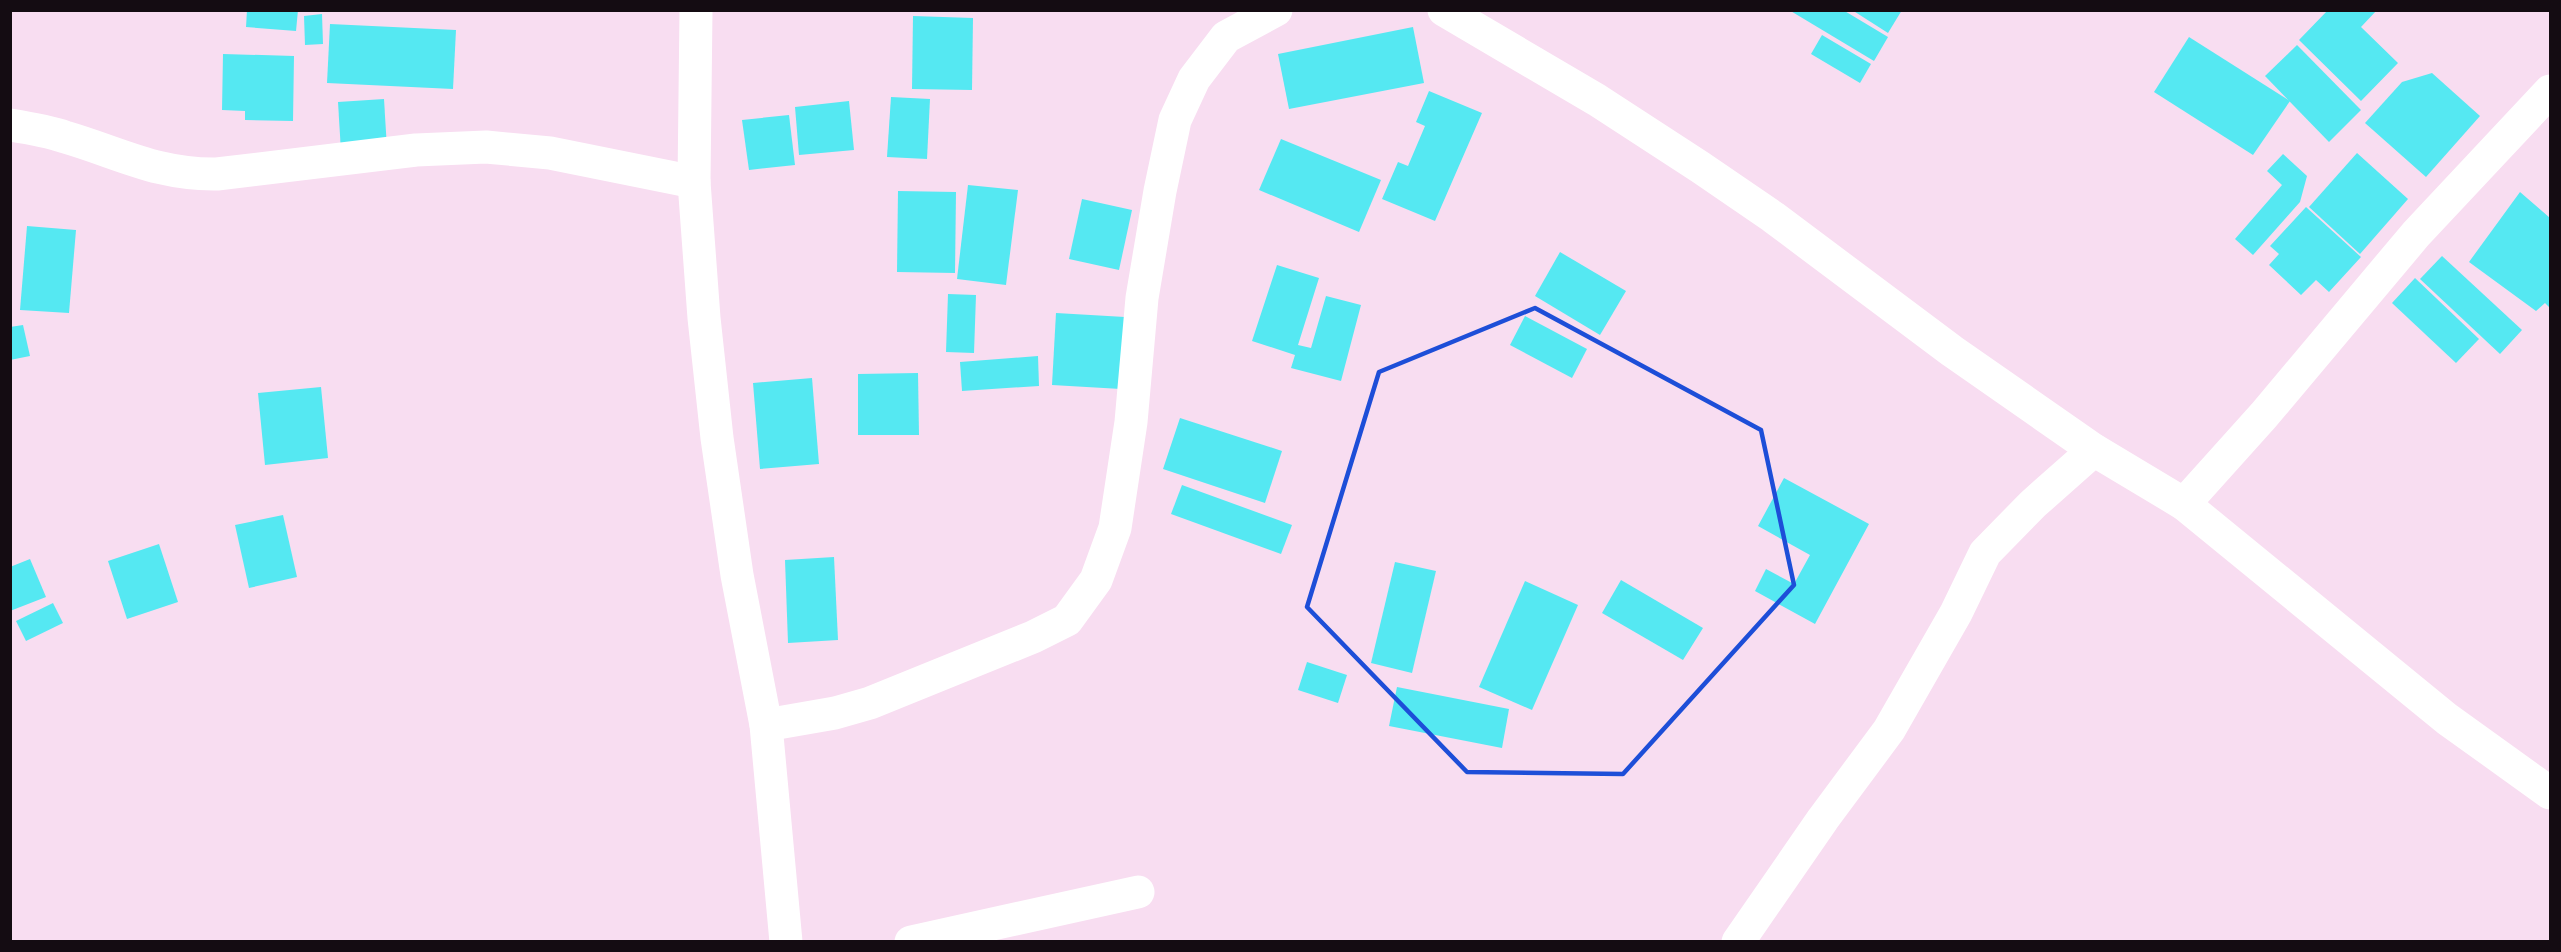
<svg xmlns="http://www.w3.org/2000/svg" width="2561" height="952" viewBox="0 0 2561 952" font-family="Barlow,sans-serif">
  <rect width="100%" height="100%" fill="#f8ddf1"/>
  <g fill="#55e8f2">
    <path d="M247,10h51l-2,21 -50,-4z"/>
    <path d="M1789,10h54l45,27 -14,24z"/>
    <path d="M1852,10h50l-14,23z"/>
    <path d="M2328,10h49l-16,17 37,36 -37,38 -62,-61z"/>
    <path d="M322,14l1,30 -18,1 -1,-29z"/>
    <path d="M913,16l60,2 -1,72 -60,-1z"/>
    <path d="M330,24l126,6 -3,59 -126,-6z"/>
    <path d="M1413,27l11,56 -135,26 -11,-55z"/>
    <path d="M1822,35l49,29 -11,19 -49,-29z"/>
    <path d="M2189,37l101,64 -37,54 -99,-63z"/>
    <path d="M2297,45l64,65 -32,32 -64,-66z"/>
    <path d="M223,54l71,2 -1,65 -48,-1v-9l-23,-1z"/>
    <path d="M2432,73l48,43 -54,61 -61,-54 37,-41z"/>
    <path d="M1429,91l53,22 -47,108 -53,-22 16,-37 10,4 17,-40 -9,-4z"/>
    <path d="M891,97l39,2 -3,60 -40,-2z"/>
    <path d="M384,99l3,50 -46,3 -3,-50z"/>
    <path d="M849,101l5,49 -55,5 -4,-48z"/>
    <path d="M789,115l6,50 -46,5 -7,-50z"/>
    <path d="M1281,139l100,41 -22,52 -100,-42z"/>
    <path d="M2357,153l51,46 -48,55 -51,-47z"/>
    <path d="M2283,154l24,22 -7,26 -47,53 -18,-16 47,-54 -15,-14z"/>
    <path d="M968,185l50,5 -12,95 -49,-6z"/>
    <path d="M898,191l58,1 -1,81 -58,-1z"/>
    <path d="M2520,192l30,26v90l-5,-5 -9,8 -67,-49z"/>
    <path d="M1082,199l50,11 -13,60 -50,-11z"/>
    <path d="M2306,207l55,50 -32,35 -13,-12 -15,15 -32,-30 10,-11 -9,-8z"/>
    <path d="M27,226l49,4 -7,83 -49,-3z"/>
    <path d="M1560,252l66,39 -26,44 -65,-39z"/>
    <path d="M2442,256l80,74 -22,24 -80,-75z"/>
    <path d="M1277,265l42,13 -21,67 13,3 15,-52 35,9 -20,76 -50,-13 4,-13 -43,-14z"/>
    <path d="M2415,278l64,61 -23,24 -64,-60z"/>
    <path d="M948,294l28,1 -2,58 -28,-1z"/>
    <path d="M1056,313l69,4 -4,72 -69,-4z"/>
    <path d="M1525,316l62,33 -15,29 -62,-33z"/>
    <path d="M23,325l7,31 -20,4v-33z"/>
    <path d="M1038,356l1,30 -77,5 -2,-29z"/>
    <path d="M918,373l1,62h-61v-61z"/>
    <path d="M812,378l7,86 -59,5 -7,-86z"/>
    <path d="M321,387l7,71 -63,7 -7,-72z"/>
    <path d="M1180,418l102,33 -17,52 -102,-34z"/>
    <path d="M1784,478l85,46 -54,100 -60,-33 11,-22 28,15 16,-29 -52,-29z"/>
    <path d="M1182,485l110,40 -11,29 -110,-40z"/>
    <path d="M283,515l14,62 -48,11 -14,-63z"/>
    <path d="M159,544l19,58 -51,17 -19,-58z"/>
    <path d="M834,557l4,83 -50,3 -3,-83z"/>
    <path d="M30,559l16,38 -36,14v-44z"/>
    <path d="M1395,562l41,9 -24,102 -41,-10z"/>
    <path d="M1621,580l82,48 -20,32 -81,-47z"/>
    <path d="M1525,581l53,24 -46,105 -53,-23z"/>
    <path d="M53,603l10,20 -37,18 -10,-20z"/>
    <path d="M1307,662l40,13 -9,28 -40,-13z"/>
    <path d="M1397,687l112,22 -7,39 -113,-22z"/>
  </g>
  <g fill="none" stroke-linecap="round" stroke-linejoin="round">
    <g stroke="#fff" stroke-width="33">
      <path d="M696,10l-2,172 10,136 13,120 20,137 29,150 20,217"/>
      <path d="M1444,10l153,90 103,67 73,50 179,134 142,99 90,54 263,215 103,74"/>
      <path d="M10,125c19,3 38,6 55,12 55,16 92,38 152,37l199,-24 70,-3 64,6 144,29"/>
      <path d="M2184,504l80,-89 152,-181 134,-143"/>
      <path d="M766,725l69,-12 35,-10 163,-66 34,-17 29,-40 19,-52 16,-106 11,-124 18,-107 15,-71 19,-41 32,-42 50,-27"/>
      <path d="M911,942l227,-50"/>
      <path d="M1738,942l85,-123 66,-89 67,-117 29,-60 48,-49 61,-54"/>
    </g>
  </g>
  <path fill="none" stroke="#1d4ed8" stroke-width="4.5" stroke-linejoin="round" d="M1535,308l226,122 33,155 -171,189 -156,-2 -160,-165 72,-235z"/>
  <rect width="2561" height="952" fill="none" stroke="#140c12" stroke-width="24"/>
</svg>
